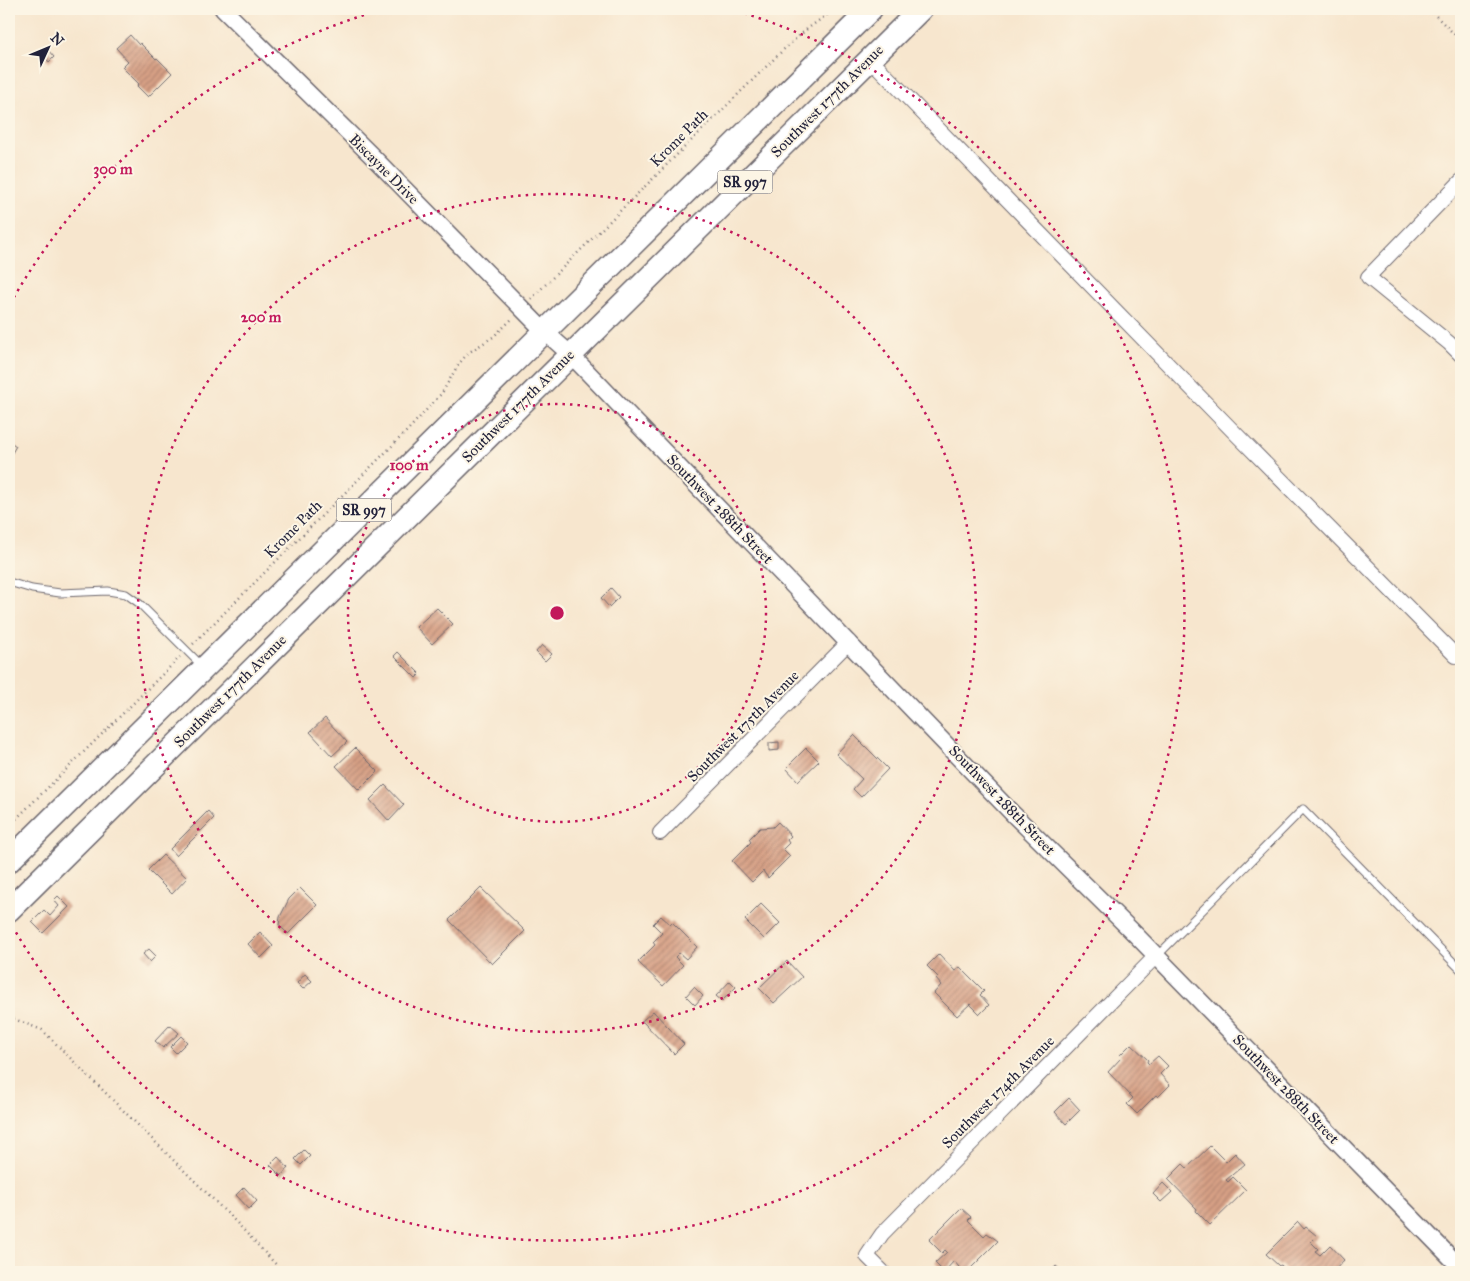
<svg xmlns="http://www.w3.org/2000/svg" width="1470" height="1281" viewBox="0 0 1470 1281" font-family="'IM FELL Great Primer',serif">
  <defs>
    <pattern id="building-hatch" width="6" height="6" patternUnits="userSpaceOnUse" patternTransform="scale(1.25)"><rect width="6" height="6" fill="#d7a085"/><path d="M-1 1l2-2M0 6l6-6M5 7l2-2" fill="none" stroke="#ae826e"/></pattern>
  </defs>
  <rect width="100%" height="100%" fill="#fcf5e5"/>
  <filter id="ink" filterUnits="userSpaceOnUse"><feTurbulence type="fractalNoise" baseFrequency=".02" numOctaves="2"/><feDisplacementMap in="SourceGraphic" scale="10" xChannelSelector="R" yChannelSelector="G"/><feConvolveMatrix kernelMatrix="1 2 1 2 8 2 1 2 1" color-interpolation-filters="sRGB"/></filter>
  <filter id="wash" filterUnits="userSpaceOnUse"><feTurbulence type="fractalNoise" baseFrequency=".0096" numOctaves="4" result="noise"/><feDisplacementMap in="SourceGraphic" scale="20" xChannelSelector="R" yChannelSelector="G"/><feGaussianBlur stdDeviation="1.12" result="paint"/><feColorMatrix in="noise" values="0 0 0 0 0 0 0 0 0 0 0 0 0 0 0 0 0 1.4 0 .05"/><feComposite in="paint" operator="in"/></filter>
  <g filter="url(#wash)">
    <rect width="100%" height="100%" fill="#f7e6ce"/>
    <g id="blocks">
      <g fill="url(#building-hatch)">
        <path d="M130,35l9,10 1,-2 16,16 1,-1 15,15 -24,24 -11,-11 2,-2 -17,-17 6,-6 -12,-13z"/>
        <path d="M47,49l7,8 -5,5 -7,-9z"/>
        <path d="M9,441l7,5 -7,12z"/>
        <path d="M611,588l8,9 -10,10 -8,-9z"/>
        <path d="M437,608l16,16 -21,20 -16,-17z"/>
        <path d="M542,645l10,9 -7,7 -9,-9z"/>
        <path d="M398,652l22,22 -4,4 -22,-22z"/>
        <path d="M325,718l22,24 -15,14 -22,-24z"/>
        <path d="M854,735l34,34 -27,28 -8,-8 9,-10 -26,-25z"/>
        <path d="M779,742v8l-10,1v-8z"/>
        <path d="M355,748l23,23 -19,19 -23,-24z"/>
        <path d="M806,748l13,13 -21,20 -12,-13z"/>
        <path d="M385,785l19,20 -15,16 -19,-21z"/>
        <path d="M208,811l6,7 -38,38 -6,-7z"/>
        <path d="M778,822l13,14 -4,4 2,3 -6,6 7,7 -22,22 -5,-7 -11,11 -20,-21 19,-19 -2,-3 11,-11 13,-1z"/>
        <path d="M163,855l24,23 -15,16 -24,-24z"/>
        <path d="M300,888l17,17 -29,29 -9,-9 1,-8 9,-18z"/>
        <path d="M481,888l44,43 -33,33 -43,-44z"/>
        <path d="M58,896l11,11 -26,26 -11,-11 12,-12 6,6 9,-10 -5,-6z"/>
        <path d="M761,904l19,19 -16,16 -19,-19z"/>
        <path d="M661,916l9,8 2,-2 25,25 -11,12 -7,-6 -4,4 8,8 -20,21 -25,-24 17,-17 -2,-3 9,-9 -9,-9z"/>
        <path d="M260,932l13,14 -12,12 -13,-14z"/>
        <path d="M149,949l7,7 -6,6 -7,-8z"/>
        <path d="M939,954l16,17 5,-4 24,24 -4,4 9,10 -9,9 -10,-10 -13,12 -23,-23 7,-8 -5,-6 2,-2 -11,-11z"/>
        <path d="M787,961l15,16 -28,26 -15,-15z"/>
        <path d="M305,974l7,7 -9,8 -6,-6z"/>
        <path d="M730,981l6,6 -14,14 -6,-5z"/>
        <path d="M694,987l9,9 -8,9 -9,-9z"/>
        <path d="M653,1011l31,33 -10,10 -32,-33z"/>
        <path d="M170,1025l9,8 -16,15 -8,-7z"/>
        <path d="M181,1036l6,6 -11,11 -6,-6z"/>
        <path d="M1131,1044l17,16 -1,2 2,2 9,-8 10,10 -8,8 10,11 -12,12 -2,-2 -19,19 -10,-10 6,-6 -25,-26 13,-14 -2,-2z"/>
        <path d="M1069,1098l11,12 -14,14 -11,-12z"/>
        <path d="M1210,1146l16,16 9,-9 10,11 -19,16 2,2 5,-5 13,13 -36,35 -14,-14 1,-2 -29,-30 15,-15 4,4z"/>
        <path d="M304,1150l6,6 -9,9 -6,-6z"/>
        <path d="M278,1157l10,11 -7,8 -11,-11z"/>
        <path d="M1163,1183l9,9 -11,10 -8,-8z"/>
        <path d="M244,1187l13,14 -8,8 -13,-14z"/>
        <path d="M961,1208l10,9 -3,3 16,16 3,-3 11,8 -31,31h-4l-9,-11 -10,11 -9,-9 12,-11 -2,-2 -3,3 -13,-13z"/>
        <path d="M1298,1222l6,7 2,-2 11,9 -6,6 7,7 -3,2 5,4 10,-10 14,15 -9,10v2h-47l-7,-7 -2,1 -13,-12z"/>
        <path d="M1056,1266l7,6h-13z"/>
        <path d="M1160,1267l5,5h-10z"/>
      </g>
    </g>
  </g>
  <g filter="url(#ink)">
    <use href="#blocks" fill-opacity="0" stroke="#6d676e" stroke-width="1"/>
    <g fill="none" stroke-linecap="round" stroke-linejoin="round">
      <defs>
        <g id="service">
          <path d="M9,582l23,7 28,4 48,-2 18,3 14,10 62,62"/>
          <path d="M1157,956l146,-147 158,161"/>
        </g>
        <g id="minor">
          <path d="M870,59l364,373 222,224 5,-6"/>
          <path d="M1461,181l-93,96 81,66 12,12"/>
          <path d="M660,833l189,-191"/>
          <path d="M883,1272l-16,-16 15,-22 274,-278"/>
        </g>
        <path id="tertiary" d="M223,9l147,145 174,177 26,23 443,460 119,117 329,337"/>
        <g id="trunk">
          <path d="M9,861l862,-852"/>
          <path d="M9,910l912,-901"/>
        </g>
      </defs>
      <use href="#service" stroke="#6d676e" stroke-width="9"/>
      <use href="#minor" stroke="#6d676e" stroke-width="16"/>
      <use href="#tertiary" stroke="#6d676e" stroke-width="19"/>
      <use href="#trunk" stroke="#6d676e" stroke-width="25"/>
      <g stroke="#6d676e" stroke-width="2.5" stroke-dasharray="1 4" stroke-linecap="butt">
        <path d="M1429,9l32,32"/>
        <path d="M531,299l251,-248 25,-22 28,-20"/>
        <path d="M193,644l214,-213 35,-38 16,-28 10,-12 25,-16 19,-18"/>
        <path d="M9,826l171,-169"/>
        <path d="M9,1017l33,13 195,193 46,49"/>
      </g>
      <use href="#service" stroke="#fff" stroke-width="7"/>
      <use href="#minor" stroke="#fff" stroke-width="14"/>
      <use href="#tertiary" stroke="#fff" stroke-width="16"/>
      <use href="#trunk" stroke="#fff" stroke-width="22"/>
    </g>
  </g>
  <g fill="none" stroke="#c2185b" stroke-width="2.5" stroke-dasharray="2.5 5">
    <circle cx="557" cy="613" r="209"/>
    <circle cx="557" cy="613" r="419"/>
    <path d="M10 304A628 628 0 0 1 384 9M730 9A628 628 0 1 1 10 922"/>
  </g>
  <g text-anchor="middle" stroke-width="4" stroke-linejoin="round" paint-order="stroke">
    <g fill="#fcf5e5" stroke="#63616e" stroke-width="1">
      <rect x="717.5" y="170.5" width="55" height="23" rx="4"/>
      <rect x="336.5" y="498.5" width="55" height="23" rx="4"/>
    </g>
    <g font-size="14" font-weight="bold" fill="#22223b">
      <text x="745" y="187">SR 997</text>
      <text x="364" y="515">SR 997</text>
    </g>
    <g font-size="15" fill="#22223b" stroke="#fcf5e5">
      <text transform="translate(827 101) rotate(-45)" y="5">Southwest 177th Avenue</text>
      <text transform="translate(679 138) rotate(-45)" y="5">Krome Path</text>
      <text transform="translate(384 169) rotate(45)" y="5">Biscayne Drive</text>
      <text transform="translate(518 406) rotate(-45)" y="5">Southwest 177th Avenue</text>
      <text transform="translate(720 509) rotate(46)" y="5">Southwest 288th Street</text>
      <text transform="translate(293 529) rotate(-45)" y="5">Krome Path</text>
      <text transform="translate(230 691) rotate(-45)" y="5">Southwest 177th Avenue</text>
      <text transform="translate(743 726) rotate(-45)" y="5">Southwest 175th Avenue</text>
      <text transform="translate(1002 800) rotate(46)" y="5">Southwest 288th Street</text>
      <text transform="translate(1286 1089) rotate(46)" y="5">Southwest 288th Street</text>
      <text transform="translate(998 1092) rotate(-45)" y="5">Southwest 174th Avenue</text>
    </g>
  </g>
  <circle cx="557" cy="613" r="8" fill="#c2185b" stroke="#fcf5e5" stroke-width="2.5"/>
  <g font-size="15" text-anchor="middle" font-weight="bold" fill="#c2185b" stroke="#fcf5e5" stroke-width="4" stroke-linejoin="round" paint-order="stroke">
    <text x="113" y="174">300 m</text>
    <text x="261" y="322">200 m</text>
    <text x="409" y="470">100 m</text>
  </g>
  <rect width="1470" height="1281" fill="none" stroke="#fcf5e5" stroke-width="30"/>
  <g transform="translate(48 48) rotate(46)" stroke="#fcf5e5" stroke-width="4" paint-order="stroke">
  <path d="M0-4L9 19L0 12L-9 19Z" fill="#22223b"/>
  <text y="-8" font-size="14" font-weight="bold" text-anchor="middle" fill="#22223b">N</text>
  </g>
</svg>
